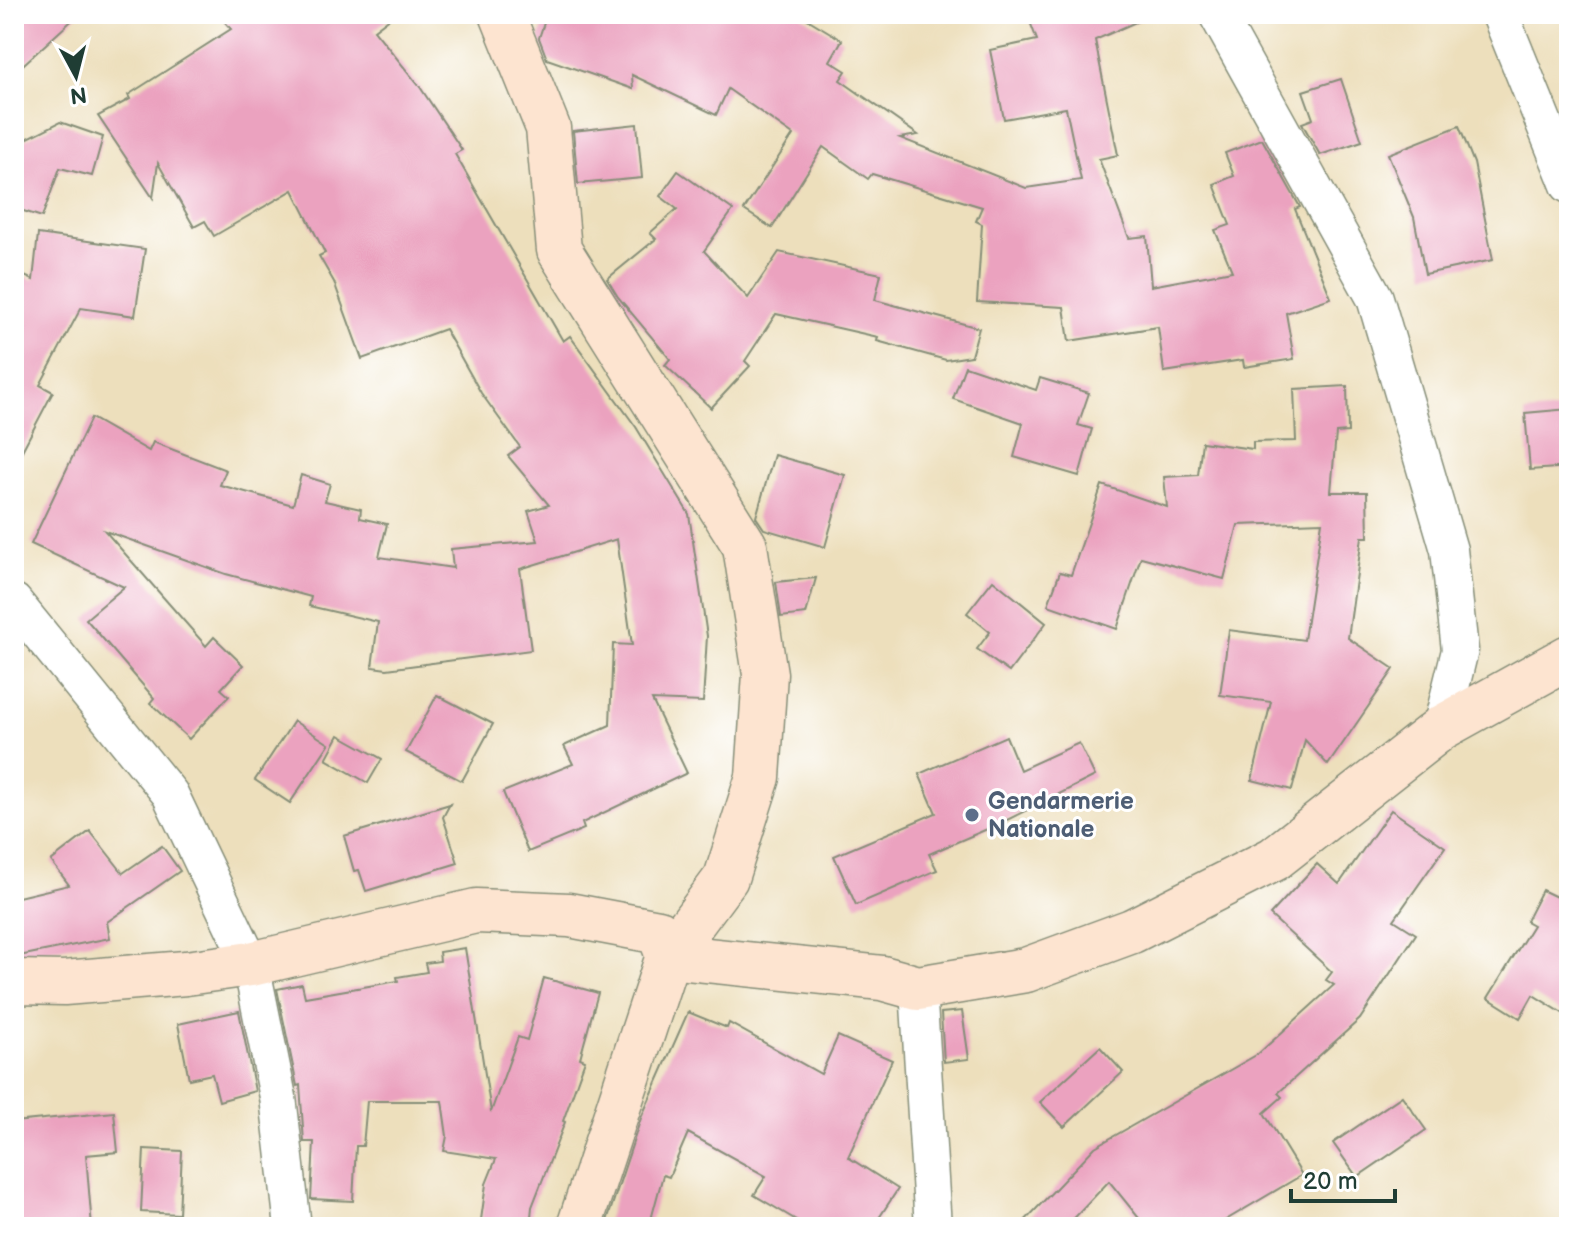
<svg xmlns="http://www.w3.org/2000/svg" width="1583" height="1241" viewBox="0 0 1583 1241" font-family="'Balsamiq Sans',sans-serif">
  <rect width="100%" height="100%" fill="#fff"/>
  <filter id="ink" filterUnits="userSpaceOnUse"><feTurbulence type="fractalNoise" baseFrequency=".0125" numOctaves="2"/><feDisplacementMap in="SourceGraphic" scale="16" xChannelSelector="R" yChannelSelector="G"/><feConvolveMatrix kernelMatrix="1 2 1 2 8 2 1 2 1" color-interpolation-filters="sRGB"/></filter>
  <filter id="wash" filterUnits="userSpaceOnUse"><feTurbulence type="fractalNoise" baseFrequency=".006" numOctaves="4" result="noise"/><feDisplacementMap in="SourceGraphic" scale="32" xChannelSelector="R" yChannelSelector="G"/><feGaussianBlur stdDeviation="1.8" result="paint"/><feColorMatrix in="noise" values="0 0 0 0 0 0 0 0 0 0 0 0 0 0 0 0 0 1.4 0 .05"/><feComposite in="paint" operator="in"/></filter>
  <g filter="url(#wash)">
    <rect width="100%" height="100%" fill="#eddfbc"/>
    <g id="blocks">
      <g fill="#eba2bf">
        <path d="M14,14h65l-65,59z"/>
        <path d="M218,14h177l-21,16 46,57 42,63 -7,4 108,187 7,-5 66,91 53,87 18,122 -4,66 -51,-2 35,73 -105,50 2,6 -56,23 -25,-60 70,-28 -9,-18 46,-21 3,-81 19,1 -15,-106 -97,30 11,81 -144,19 -15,-2 6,-45 -69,-16 2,-9 -85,-23 -121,-43 101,115 8,-9 29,28 -22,24 8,7 -40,43 -39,-36 4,-5 -68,-79 38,-32 -93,-43 60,-126 58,33 4,-9 73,28 -6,15 73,20 8,-30 29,9 -5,17 36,8 -1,9 27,6 -8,33 74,11 -2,-19 87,-8 -10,-30 21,-6 -41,-49 12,-9 -39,-54 -36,-64 -83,30 -28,-77 -15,-26 6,-3 -32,-63 -79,46 -9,-15 -11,6 -36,-64 -5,35 -55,-82 32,-17 -2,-4 103,-66z"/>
        <path d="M547,14h252l43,26 -12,21 16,10 -6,9 78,55 -18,3 126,50 55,-8 -15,-72 -62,11 -14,-69 47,-10 -10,-26h127l-59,26 23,115 -19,4 30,79 18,-2 4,50 81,-15 -17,-41 15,-5 -16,-41 20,-8 -9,-23 37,-14 38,68 -5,2 36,89 -45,15 8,46 -50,8 -1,-7 -79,12 -6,-45 -89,14 -5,-34 -87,-5 5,-78 -6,-3 6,-14 -110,-33 -4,5 -45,-32 -51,81 -28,-18 49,-75 -65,-46 -12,26 -84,-40 1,14 -86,-30 -8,-21z"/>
        <path d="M1341,79l21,62 -42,14 -18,-32 11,-4 -10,-28z"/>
        <path d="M60,122l43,15 -11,39 -32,-8 -18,49 -28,-9v-63z"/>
        <path d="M637,124l5,54 -64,6 -5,-53z"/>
        <path d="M1459,126l15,37 19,97 -68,14 -11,-57 -26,-63z"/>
        <path d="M678,171l55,39 -29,41 44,47 31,-46 102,22 -6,26 104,28 -8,28 -25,4 -69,-19 1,-4 -102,-23 -31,47 5,5 -39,42 -46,-43 5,-6 -52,-62 -11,-18 49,-40 -6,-6 27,-24 -17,-13z"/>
        <path d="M38,234l107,15 -10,67 -54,-8 -41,77 13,7 -39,74v-195l19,9z"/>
        <path d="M965,366l71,24 4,-12 49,15 -11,32 14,4 -13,47 -65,-19 9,-34 -70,-24z"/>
        <path d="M1347,386l1,46 -12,1 -5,59h36l1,45h-6l-14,101 46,31 -66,96 -23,-25 -13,50 -40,-10 19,-78 -51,-7 9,-65 75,10 18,-118 -84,3 -14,54 -83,-22 -24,72 -69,-24 12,-33 11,3 31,-90 65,22 -3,-30 34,-2 4,-33 51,7v-7l43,-1 -2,-52z"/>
        <path d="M1569,409v58l-39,3 -5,-57z"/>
        <path d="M774,455l71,20 -20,72 -61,-18 -8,-12z"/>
        <path d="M816,578l-10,36 -25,3 -5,-35z"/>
        <path d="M993,580l53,43 -37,49 -32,-23 13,-17 -23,-19z"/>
        <path d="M437,695l56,29 -31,57 -56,-29z"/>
        <path d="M294,721l35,23 -39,59 -35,-23z"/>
        <path d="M339,735l43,24 -14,24 -42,-24z"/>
        <path d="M1006,736l14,34 59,-27 16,33 -96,48 -70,30 8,16 -81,35 -22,-49 102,-43 -17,-39z"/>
        <path d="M450,804l-7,13 15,46 -92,28 -7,-21 -5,1 -10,-35z"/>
        <path d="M1391,810l54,37 -51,73 22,14 -56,85 -82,74 4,4 -18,16 38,62 -88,52h-68l-37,-46 -43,46h-47l76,-80 163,-93 76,-69 -8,-5 6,-8 -62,-57 47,-51 22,20z"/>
        <path d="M90,831l33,42 39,-27 18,25 -73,51 3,16 -96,19v-59l55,-13 -18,-24z"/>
        <path d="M1542,890l27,13v114l-36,-22 -13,23 -32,-20 45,-73 -7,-4z"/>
        <path d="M465,948l26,164 27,-75 9,3 17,-62 54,15 -18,65 5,2 -22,61 2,1 -33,85 -2,20h-50l6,-43 10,-25 -52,-8 3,-15 -5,-35h-75l-4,45h-7l-3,55 -42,-2 3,-57h-10l-4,-57 -3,1 -20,-97 25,-5 3,13 93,-16 -1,-4 30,-5 -2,-9 15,-2 -1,-9z"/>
        <path d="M239,1011l16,80 -36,10 -7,-27 -23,5 -11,-55z"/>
        <path d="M962,1011l7,48 -25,3 -3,-49z"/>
        <path d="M688,1012l39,16 2,-5 92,51 17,-38 54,24 -44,97 50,32 -25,38h-65l-54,-32 12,-19 -78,-43 -19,44 -6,-2 -14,52h-44l36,-109z"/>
        <path d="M1100,1047l23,25 -59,55 -24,-25z"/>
        <path d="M1402,1096l24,34 -69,47 -24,-34z"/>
        <path d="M114,1112l4,40 -32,3 6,72h-78v-105z"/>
        <path d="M144,1149l38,2 -3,63 -38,-2z"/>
      </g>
    </g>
  </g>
  <g filter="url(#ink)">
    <use href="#blocks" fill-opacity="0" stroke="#868e78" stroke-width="2"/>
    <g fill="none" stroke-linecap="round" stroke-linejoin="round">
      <defs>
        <g id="street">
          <path d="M1217,14l158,284 74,252 11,100 -19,78"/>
          <path d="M1501,17l68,168"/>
          <path d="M14,602l156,192 81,170 27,133 15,130"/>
          <path d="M918,988l15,239"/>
        </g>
        <g id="secondary">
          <path d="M502,14l46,114 11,122 186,296 20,128 -7,103 -32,101 -58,78 -89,271"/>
          <path d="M14,982l50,1 122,-10 65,-9 225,-53 93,4 90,17 9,24 214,22 36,10 108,-18 106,-39 142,-72 167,-131 128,-71"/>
        </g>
      </defs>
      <use href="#street" stroke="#868e78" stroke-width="39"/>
      <use href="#secondary" stroke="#868e78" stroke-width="47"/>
      <use href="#street" stroke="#fff" stroke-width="36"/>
      <use href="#secondary" stroke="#fde4d0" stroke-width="44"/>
    </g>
  </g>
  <circle fill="#5c6f8a" stroke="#fff" stroke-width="3" cx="972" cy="815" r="8"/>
  <g text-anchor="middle" stroke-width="6" stroke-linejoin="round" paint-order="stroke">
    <g font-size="24" font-weight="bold" fill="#4e5e75" stroke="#fff" text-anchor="start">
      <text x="988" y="809">Gendarmerie<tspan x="988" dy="28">Nationale</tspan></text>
    </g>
  </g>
  <rect width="1583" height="1241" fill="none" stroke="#fff" stroke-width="48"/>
  <g transform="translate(76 76) rotate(173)" stroke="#ffffff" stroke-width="6" paint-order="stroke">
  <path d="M0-6L14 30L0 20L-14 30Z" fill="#1f3d34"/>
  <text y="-12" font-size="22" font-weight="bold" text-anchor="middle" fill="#1f3d34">N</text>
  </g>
  <path d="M1291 1189v12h104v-12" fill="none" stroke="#1f3d34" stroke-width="4"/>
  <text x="1303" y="1189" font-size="24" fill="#1f3d34" stroke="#ffffff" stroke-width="6" paint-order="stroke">20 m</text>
</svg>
